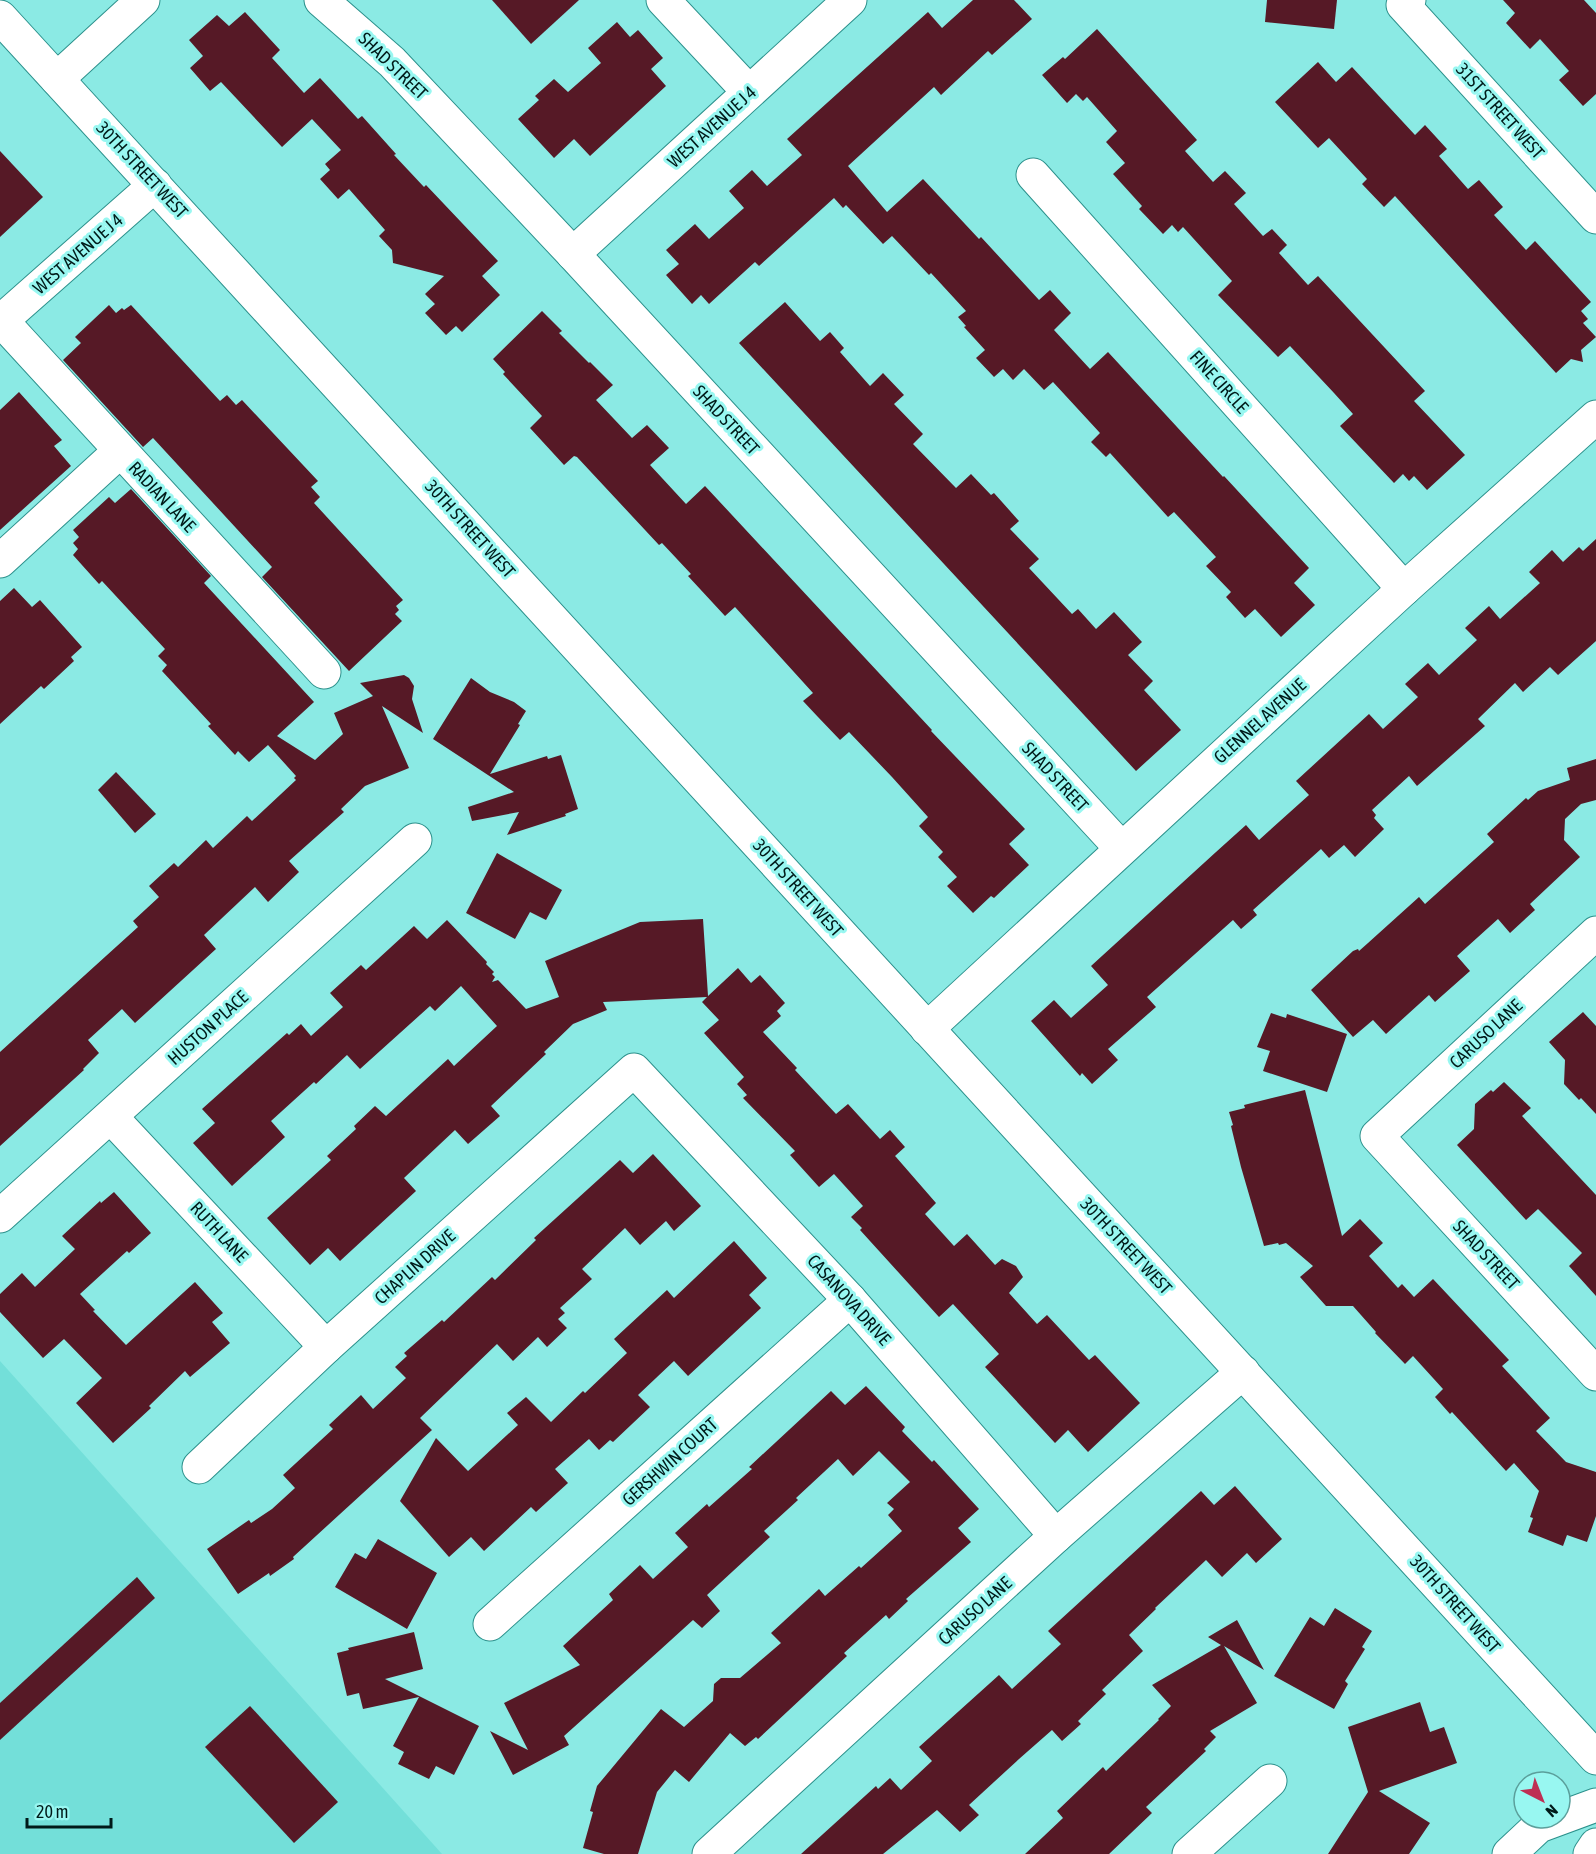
<svg xmlns="http://www.w3.org/2000/svg" width="1596" height="1854" viewBox="0 0 1596 1854" font-family="'Asap Condensed',sans-serif">
  <rect width="100%" height="100%" fill="#8beae4"/>
  <path fill="#73dfd9" d="M0,1361l442,493h-442z"/>
  <g fill="#561926">
    <path d="M492,0h87l-48,44z"/>
    <path d="M973,0h41l18,19 -40,36 -4,-4 -47,44 -7,-8 -86,79 39,46 36,-33 56,60 2,-2 58,63 11,-10 21,23 -17,17 36,39 18,-17 115,125 1,-1 85,92 -15,15 21,22 -34,32 -26,-28 -10,9 -19,-21 5,-5 -25,-26 10,-9 -42,-45 -6,5 -58,-64 -4,4 -15,-15 9,-9 -47,-51 -9,8 -20,-21 -11,11 -10,-11 -9,8 -18,-19 9,-8 -21,-23 2,-1 -8,-9 8,-6 -35,-38 -2,2 -37,-39 -9,8 -37,-39 -3,3 -9,-10 -75,68 -4,-4 -46,42 -8,-9 -9,9 -26,-29 13,-11 -13,-14 29,-26 14,15 35,-31 -15,-17 23,-21 15,16 35,-31 -15,-16 141,-127 14,16z"/>
    <path d="M1267,0h70l-3,29 -69,-7z"/>
    <path d="M1503,0h81l12,13v81l-13,12 -24,-26 10,-9 -29,-32 -10,10 -24,-26 9,-10z"/>
    <path d="M245,12l35,38 -8,8 32,35 16,-15 38,41 4,-3 34,38 -2,1 30,32 2,-2 72,76 -16,15 18,19 -38,37 -6,-6 -10,9 -21,-22 10,-9 -10,-10 19,-18 -51,-13 -1,-13 -13,-14 6,-6 -36,-41 -11,10 -18,-20 10,-9 -5,-6 16,-14 -29,-31 -30,28 -61,-65 -11,9 -20,-23 13,-12 -14,-16 28,-25 12,11z"/>
    <path d="M617,22l13,15 8,-7 25,28 -12,11 15,17 -76,70 -16,-17 -20,19 -36,-39 21,-19 -4,-4 19,-17 14,13 33,-29 -13,-15z"/>
    <path d="M1097,29l100,111 -12,11 28,31 12,-11 21,22 -12,11 29,32 9,-7 15,16 -8,8 29,32 10,-9 107,115 -11,10 51,54 -38,35 -13,-14 -5,5 -6,-7 -9,9 -54,-57 13,-12 -19,-21 -44,-47 -12,11 -60,-62 14,-14 -49,-54 -5,5 -6,-7 -9,9 -24,-25 3,-3 -29,-32 12,-11 -19,-21 11,-11 -30,-34 -4,4 -7,-7 -9,9 -25,-28 21,-18 2,2z"/>
    <path d="M1318,62l18,20 16,-15 63,68 10,-10 22,24 -8,7 29,33 11,-9 24,27 -9,8 32,35 9,-9 56,61 -10,9 7,8 -5,4 13,14 -15,13 2,12 -12,-3 -15,14 -161,-177 -11,11 -22,-23 5,-5 -38,-41 -11,10 -43,-46z"/>
    <path d="M0,151l43,46 -43,40z"/>
    <path d="M785,302l35,39 10,-9 14,16 -4,4 30,34 13,-13 21,22 -10,9 29,30 -10,10 43,44 15,-14 20,21 3,-2 25,28 -9,8 29,30 -10,9 43,46 6,-5 18,20 18,-17 28,30 -14,13 25,26 -9,9 37,40 -45,41 -397,-428z"/>
    <path d="M109,305l7,8 6,-5 2,2 7,-5 89,96 7,-6 9,10 6,-5 76,81 -7,6 9,10 -6,6 89,97 -7,6 3,4 -4,4 7,7 -53,50 -87,-94 10,-10 -119,-129 -10,9 -80,-87 18,-17 -6,-6z"/>
    <path d="M542,311l20,20 -3,2 30,30 1,-1 23,23 -17,15 36,38 15,-13 22,23 -19,17 36,39 19,-18 227,244 -1,1 94,98 -16,15 20,21 -35,33 -3,-2 -18,17 -26,-27 10,-9 -19,-20 5,-5 -24,-26 9,-9 -36,-40 -43,-45 -9,8 -22,-23 -15,-16 10,-8 -78,-86 -10,9 -37,-40 3,-2 -29,-31 -3,2 -82,-88 -3,-1 -10,9 -34,-37 12,-12 -39,-42 2,-2 -12,-13z"/>
    <path d="M19,392l43,48 -8,6 17,20 -71,64v-120z"/>
    <path d="M131,489l80,87 -7,7 110,119 -37,34 38,24 28,-26 -9,-21 39,-17 -13,-13 44,-8 5,3 5,8 -2,13 11,34 -41,-27 27,62 -44,18 -24,23 3,3 -55,49 10,11 -31,30 -13,-15 -51,48 12,14 -81,74 -13,-14 -34,31 11,13 -16,16 1,1 -84,76v-94l138,-125 -5,-6 26,-24 -10,-11 25,-23 4,4 28,-27 7,8 34,-32 5,5 44,-41 -2,-2 2,-2 -28,-31 -19,17 -11,-11 -3,4 -27,-29 3,-2 -49,-53 5,-6 -9,-9 7,-7 -63,-68 -3,3 -26,-29 5,-6 -5,-6 6,-6 -6,-7 36,-33 6,6z"/>
    <path d="M1596,539v102l-38,34 -8,-8 -27,25 -8,-9 -37,36 7,7 -68,60 -8,-10 -37,34 4,5 -2,3 10,11 -29,28 -11,-12 -15,13 -8,-9 -68,61 4,5 -16,14 -8,-9 -86,77 9,10 -48,42 10,11 -26,24 -10,-11 -2,3 -49,-55 23,-21 17,18 37,-33 -17,-19 125,-114 30,-27 13,15 50,-45 -13,-14 73,-67 14,15 35,-32 -13,-13 23,-21 11,12 38,-35 -12,-12 24,-22 11,13 40,-36 -11,-11 23,-22 11,12 16,-15 4,4z"/>
    <path d="M14,588l18,19 8,-7 42,47 -11,10 3,4 -30,28 -3,-3 -41,38v-123z"/>
    <path d="M471,678l19,14 24,10 12,9 -8,13 2,1 -30,49 57,-18 1,3 13,-4 17,54 -13,5 1,2 -59,19 12,-23 -47,9 -4,-14 46,-15 -81,-53z"/>
    <path d="M1596,759v41l-15,4 -16,15 -1,21 16,17 -50,47 5,6 -25,23 -12,-14 -41,37 13,15 -35,31 -6,-7 -43,39 -13,-14 -20,17 -42,-47 42,-39 5,-2 1,2 9,-8 51,-46 6,7 69,-62 -7,-8 39,-36 2,2 10,-9 32,-11 -3,-12z"/>
    <path d="M116,772l40,42 -21,19 -37,-43z"/>
    <path d="M497,853l65,37 -16,30 -16,-8 -15,27 -49,-26z"/>
    <path d="M703,919l5,77 30,-28 13,15 9,-8 25,28 -8,8 4,5 -18,16 34,36 -2,2 41,44 12,-10 32,35 10,-9 15,17 -10,9 1,1 40,46 -11,11 29,32 13,-12 28,31 7,-6 14,7 7,11 -14,16 28,31 10,-9 42,45 6,-5 45,48 -52,49 -20,-22 -13,13 -70,-76 14,-13 -46,-50 -14,13 -79,-87 2,-2 -11,-11 12,-11 -29,-32 -15,13 -29,-32 5,-4 -52,-53 4,-3 -10,-11 7,-7 -40,-44 15,-13 -17,-18 5,-5 -104,5 4,8 -34,14 -29,28 2,2 -55,52 9,10 -32,28 -13,-14 -51,48 12,13 -76,70 -12,-13 -18,17 -43,-47 64,-58 -4,-4 29,-27 -2,-3 21,-20 11,10 62,-57 6,7 43,-40 -36,-40 -26,25 -5,-5 -70,63 -13,-14 -31,29 -2,-2 -43,39 14,16 -53,49 -39,-43 22,-20 -13,-14 85,-76 2,2 12,-11 10,12 32,-29 -13,-14 31,-28 5,5 48,-44 13,13 20,-19 40,42 -1,2 8,8 -2,2 3,3 -3,5 6,-2 28,29 33,-12 -14,-36 95,-39z"/>
    <path d="M1583,1012l13,14v88l-15,-16 -2,2 -15,-16 1,-24 -16,-18z"/>
    <path d="M1271,1013l15,5 1,-4 60,20 -20,58 -64,-21 7,-20 -13,-4z"/>
    <path d="M1504,1082l27,26 -9,8 74,79v101l-27,-30 13,-13 -44,-44 -12,11 -69,-75 17,-16 1,-25 16,-14 2,2z"/>
    <path d="M1305,1090l37,146 18,-17 23,24 -14,13 29,32 4,-4 12,13 19,-18 76,81 -7,6 48,52 -14,13 30,31 30,10v44l-9,26 -20,-7 -4,11 -35,-14 5,-14 -3,-1 9,-26 -25,-28 -8,8 -54,-59 -2,2 -15,-17 8,-8 -30,-33 -8,8 -30,-31 1,-1 -23,-26h-27l-26,-29 13,-11 -27,-23 -7,2 -1,-2 -14,3 -23,-79 -10,-41 2,-1 -4,-13 16,-4 -1,-3z"/>
    <path d="M653,1154l48,52 -27,25 -8,-10 -26,24 -15,-17 -43,41 10,10 -32,29 5,5 -7,6 9,9 -20,19 -9,-10 -25,24 -16,-17 -77,74 12,12 -139,127 1,2 -24,17 -1,-3 -31,21 -31,-45 42,-29 2,3 21,-14 23,-21 -12,-13 50,-46 -4,-4 32,-30 12,14 33,-31 -11,-11 12,-11 -3,-3 38,-33 2,2 48,-45 3,3 41,-40 -2,-2 86,-78 13,13z"/>
    <path d="M114,1192l37,41 -22,20 -2,-2 -47,43 15,16 -2,1 33,34 69,-63 28,31 -11,9 18,21 -40,34 -5,-6 -36,35 2,2 -38,35 -37,-40 26,-25 -38,-39 -21,19 -43,-46v-18l22,-21 13,14 40,-38 -13,-13 38,-35 1,2z"/>
    <path d="M734,1241l33,37 -18,17 12,13 -73,68 -14,-15 -36,34 12,12 -37,35 -3,-2 -11,10 -10,-11 -34,30 13,14 -32,29 -5,-5 -47,44 -13,-14 -22,20 -49,-56 36,-63 32,33 50,-46 -11,-12 19,-16 25,25 32,-31 2,2 42,-40 -13,-14 53,-49 7,8z"/>
    <path d="M866,1386l39,41 -3,4 30,31 2,-2 45,49 -21,19 13,14 -65,57 2,2 -19,18 -3,-4 -42,38 3,3 -89,83 -2,-2 -11,9 -15,-13 -41,49 -14,-12 -18,22 -19,62h-34l-21,-6 10,-36 -3,-1 7,-25 64,-77 23,18 29,-26 1,-17 7,-6h19l41,-35 -10,-10 48,-44 6,7 34,-30 2,2 41,-37 -14,-16 6,-6 -7,-6 23,-21 -31,-31 -26,25 -15,-17 -42,39 2,2 -34,31 6,6 -63,58 13,16 -18,17 -9,-8 -33,30 -96,86 5,9 -56,30 -23,-44 38,19 -24,-47 76,-38 -17,-19 50,-46 -4,-6 31,-29 13,14 35,-32 -13,-14 32,-29 2,3 43,-38 -3,-2 82,-76 14,14z"/>
    <path d="M1235,1486l47,53 -26,24 -9,-10 -25,24 -16,-17 -51,48 1,1 -27,26 14,16 -41,39 4,4 -28,27 3,3 -19,17 -10,-11 -33,29 -50,46 10,10 -19,17 -23,-22 -54,44h-82l75,-68 2,3 12,-11 11,12 31,-29 -13,-14 80,-72 13,14 49,-45 -13,-13 153,-140 13,14z"/>
    <path d="M378,1539l59,34 -30,56 -72,-42 20,-34 11,6z"/>
    <path d="M137,1577l18,21 -155,142v-37z"/>
    <path d="M1335,1608l37,23 -10,16 3,2 -20,32 3,3 -14,25 -60,-33 36,-59 14,9z"/>
    <path d="M1237,1620l27,50 -40,-24 33,57 -47,28 6,6 -12,12 2,2 -60,56 6,6 -43,41h-84l38,-36 -6,-7 46,-44 3,4 53,-51 -1,-1 13,-13 -19,-21 69,-40 -13,-8z"/>
    <path d="M414,1632l9,37 -38,10 94,47 -25,49 -18,-9 -7,13 -31,-15 6,-12 -11,-6 26,-49 -56,12 -4,-16 -12,3 -10,-43 12,-3 -1,-2z"/>
    <path d="M1420,1702l10,30 14,-5 13,36 -78,28 51,32 -21,31h-81l40,-62 -20,-65z"/>
    <path d="M250,1706l88,96 -44,41 -89,-96z"/>
  </g>
  <g fill="none" stroke-linecap="round" stroke-linejoin="round">
    <defs>
      <g id="minor">
        <path d="M321,0l71,62 181,192 548,594"/>
        <path d="M663,0l86,92"/>
        <path d="M1409,0l-6,5 193,212"/>
        <path d="M57,79l86,-79"/>
        <path d="M1033,175l371,414"/>
        <path d="M573,254l277,-254"/>
        <path d="M0,319l324,353"/>
        <path d="M0,322l155,-137"/>
        <path d="M0,561l120,-110"/>
        <path d="M1596,933l-219,203 219,238"/>
        <path d="M927,1029l477,-440 192,-172"/>
        <path d="M111,1117l215,230"/>
        <path d="M0,1216l415,-376"/>
        <path d="M199,1467l127,-120 308,-277 216,230 206,236"/>
        <path d="M490,1624l360,-324"/>
        <path d="M709,1854l347,-318 187,-164"/>
        <path d="M1189,1854l81,-73"/>
      </g>
      <g id="major">
        <path d="M0,17l1596,1741"/>
        <path d="M1509,1854l30,-28 57,-21"/>
        <path d="M1590,1854l6,-9"/>
      </g>
    </defs>
    <use href="#minor" stroke="#2c918c" stroke-width="35"/>
    <use href="#major" stroke="#2c918c" stroke-width="35"/>
    <use href="#minor" stroke="#fff" stroke-width="33"/>
    <use href="#major" stroke="#fff" stroke-width="33"/>
  </g>
  <g text-anchor="middle" stroke-width="6" stroke-linejoin="round" paint-order="stroke">
    <g font-size="18" fill="#001a19" stroke="#98f7f1">
      <text transform="translate(393 66) rotate(44)" y="6">SHAD STREET</text>
      <text transform="translate(1500 111) rotate(48)" y="6">31ST STREET WEST</text>
      <text transform="translate(712 127) rotate(-42)" y="6">WEST AVENUE J 4</text>
      <text transform="translate(142 170) rotate(47)" y="6">30TH STREET WEST</text>
      <text transform="translate(78 254) rotate(-41)" y="6">WEST AVENUE J 4</text>
      <text transform="translate(1219 382) rotate(48)" y="6">FINE CIRCLE</text>
      <text transform="translate(726 420) rotate(47)" y="6">SHAD STREET</text>
      <text transform="translate(162 497) rotate(47)" y="6">RADIAN LANE</text>
      <text transform="translate(470 529) rotate(48)" y="6">30TH STREET WEST</text>
      <text transform="translate(1260 721) rotate(-42)" y="6">GLENNEL AVENUE</text>
      <text transform="translate(1055 777) rotate(47)" y="6">SHAD STREET</text>
      <text transform="translate(798 888) rotate(48)" y="6">30TH STREET WEST</text>
      <text transform="translate(208 1028) rotate(-42)" y="6">HUSTON PLACE</text>
      <text transform="translate(1486 1034) rotate(-43)" y="6">CARUSO LANE</text>
      <text transform="translate(219 1232) rotate(47)" y="6">RUTH LANE</text>
      <text transform="translate(1126 1246) rotate(47)" y="6">30TH STREET WEST</text>
      <text transform="translate(1486 1255) rotate(47)" y="6">SHAD STREET</text>
      <text transform="translate(415 1267) rotate(-42)" y="6">CHAPLIN DRIVE</text>
      <text transform="translate(849 1300) rotate(48)" y="6">CASANOVA DRIVE</text>
      <text transform="translate(670 1462) rotate(-42)" y="6">GERSHWIN COURT</text>
      <text transform="translate(1455 1604) rotate(48)" y="6">30TH STREET WEST</text>
      <text transform="translate(975 1611) rotate(-42)" y="6">CARUSO LANE</text>
    </g>
  </g>
  <g transform="translate(1542 1800) rotate(138)"><circle r="28" fill="#98f7f1" stroke="#5b9f9b" stroke-width="1.5"/>
  <path d="M0-4.5L10 22L0 15L-10 22Z" fill="#be2f54"/>
  <text y="-9" font-size="16" font-weight="bold" text-anchor="middle" fill="#001a19">N</text>
  </g>
  <path d="M27 1818v9h84v-9" fill="none" stroke="#001a19" stroke-width="3"/>
  <text x="36" y="1818" font-size="18" fill="#001a19" stroke="#98f7f1" stroke-width="4.5" paint-order="stroke">20 m</text>
</svg>
